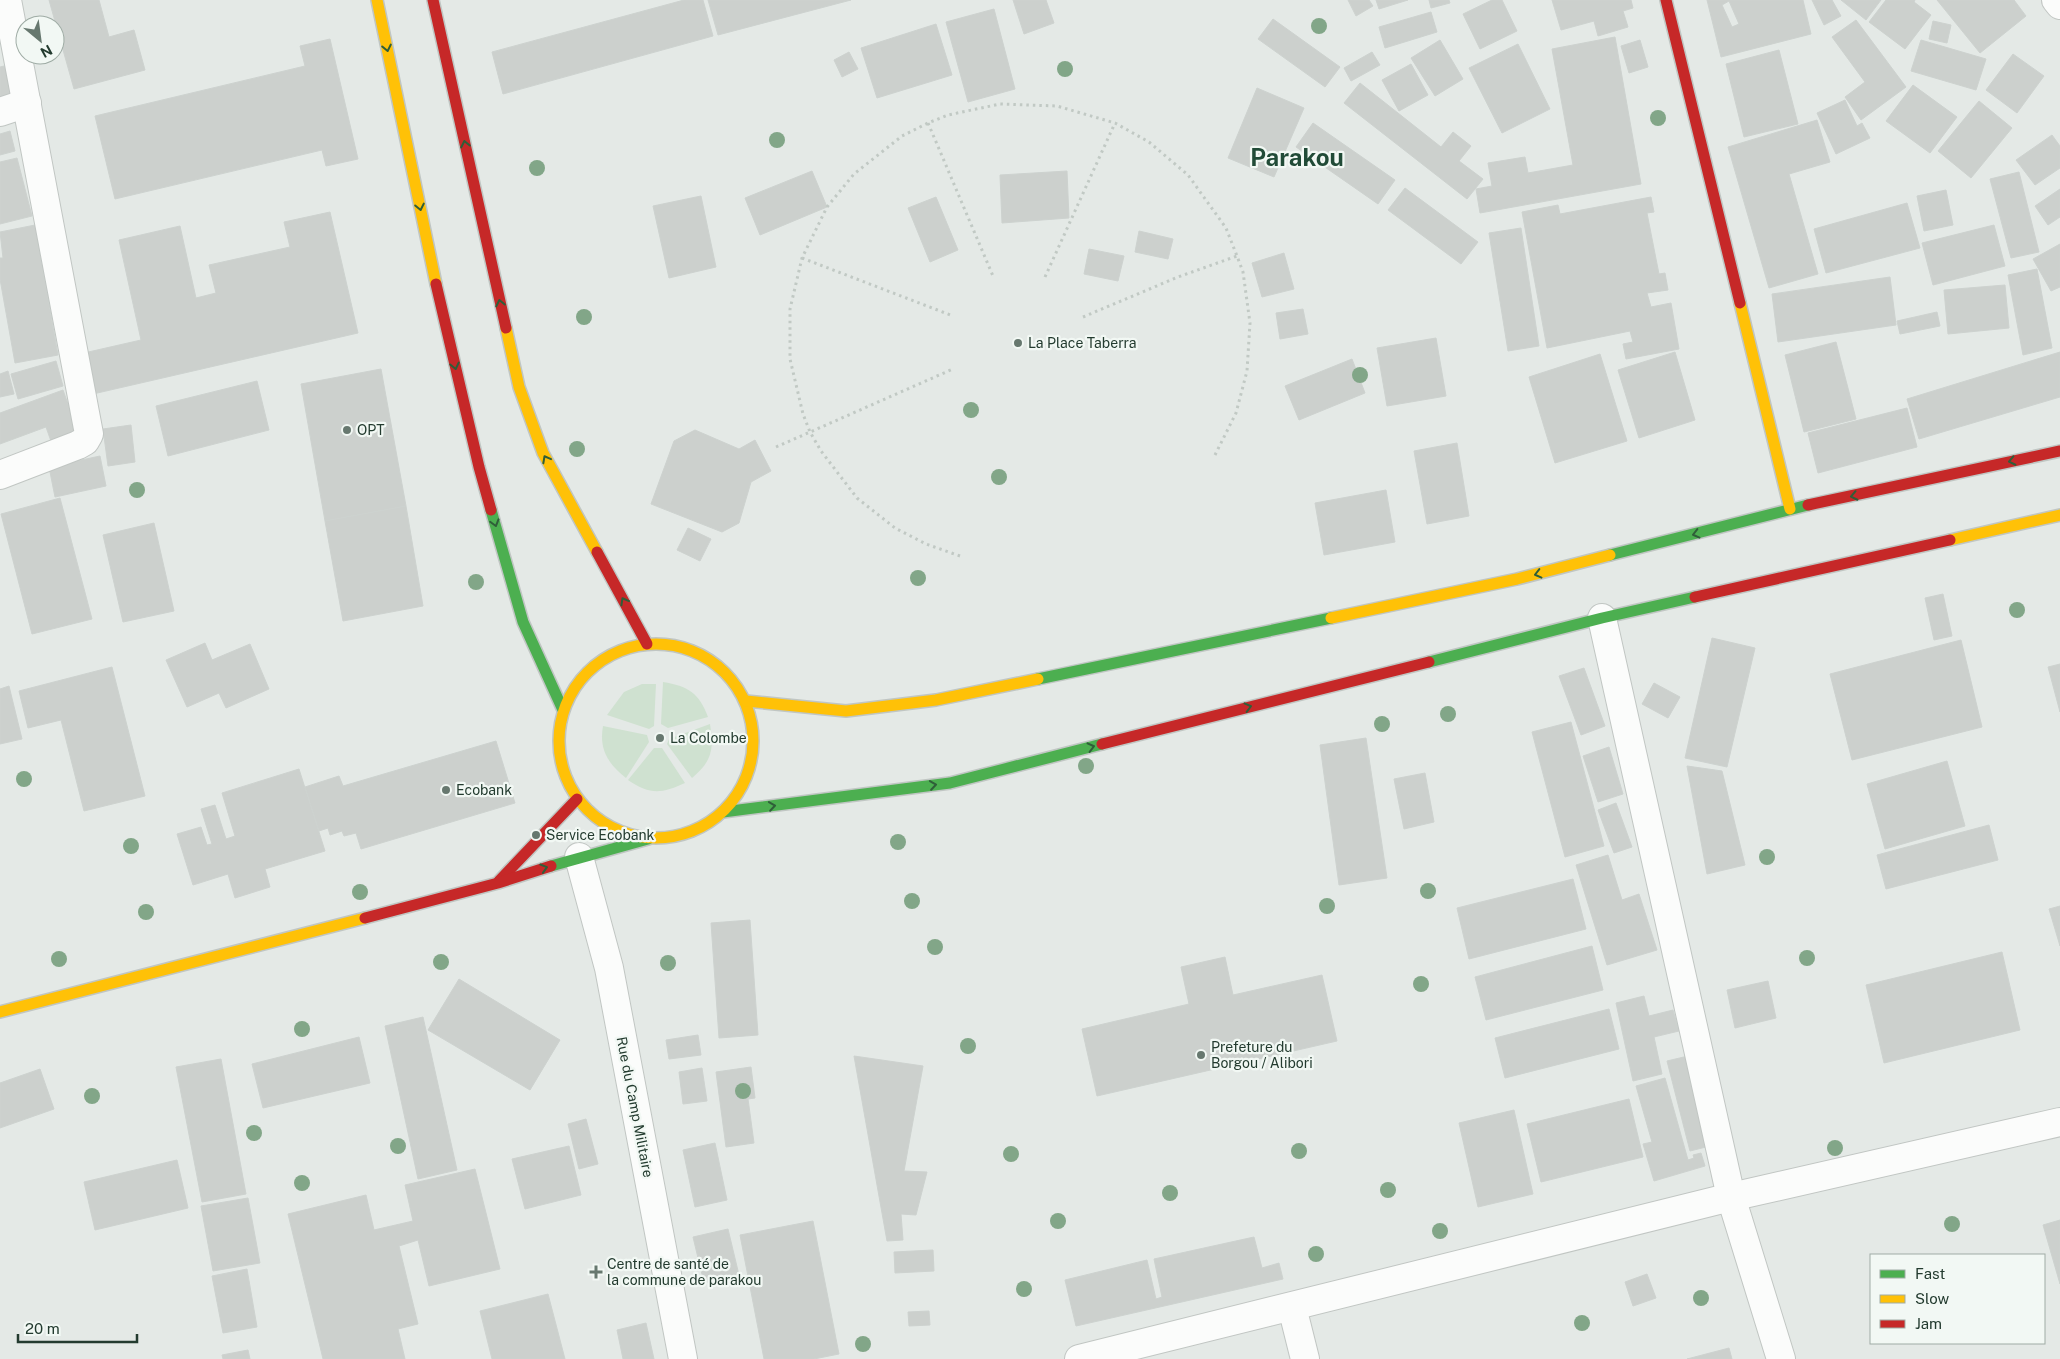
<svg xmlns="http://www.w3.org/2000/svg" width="2060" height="1359" viewBox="0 0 2060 1359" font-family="'Public Sans',sans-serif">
  <rect width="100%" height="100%" fill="#e4e9e6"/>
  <g fill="#cfe1d0">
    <path d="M663,682c25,4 36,11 45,35l-40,11 -7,-4z"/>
    <path d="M642,684h14l-2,42 -5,3 -42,-14 17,-23z"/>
    <path d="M710,724c4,26 2,37 -18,54l-25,-34 2,-5z"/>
    <path d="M603,726l44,9 2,7 -23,36c-19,-15 -27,-29 -23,-52z"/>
    <path d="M654,748h8l23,35c-24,11 -35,12 -57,-3z"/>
  </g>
  <g fill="#ccd0cd" stroke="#cdd2cf" fill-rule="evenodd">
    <path d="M49,0h50l10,37 25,-7 11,40 -71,19z"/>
    <path d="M684,0h19l10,36 -210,58 -11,-42z"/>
    <path d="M708,0h143l-133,35z"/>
    <path d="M1013,0h33l8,23 -30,11z"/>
    <path d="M1348,0h21l4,6 -17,10z"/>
    <path d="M1376,0h32l-29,9z"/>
    <path d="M1429,0h20l1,3 -19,5z"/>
    <path d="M1492,0h10l15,31 -37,18 -17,-35z"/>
    <path d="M1552,0h79l2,8 -10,3 5,16 -30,9 -4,-15 -33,9z"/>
    <path d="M1707,0h96l8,34 -90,23zM1729,1l10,23 -7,3 -10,-22z"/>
    <path d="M1812,0h20l9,16 -17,9z"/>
    <path d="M1841,0h40l-15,20z"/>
    <path d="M1886,0h29l-1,2 17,13 -26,34 -36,-27z"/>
    <path d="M1937,0h77l12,16 -46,37z"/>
    <path d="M994,9l21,80 -47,13 -22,-80z"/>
    <path d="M1431,12l6,20 -52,16 -6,-21z"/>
    <path d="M1273,19l67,48 -15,20 -67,-48z"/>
    <path d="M1856,20l50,67 -45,33 -16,-23 20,-15 -33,-45z"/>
    <path d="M1933,21l18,4 -4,18 -18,-4z"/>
    <path d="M936,24l16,51 -75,23 -16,-50z"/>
    <path d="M1615,37l26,147 -161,29 -4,-24 16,-3 -4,-23 37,-6 3,16 45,-8 -21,-116z"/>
    <path d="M330,39l28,120 -32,7 -4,-16 -207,49 -20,-83 210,-50 -5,-20z"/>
    <path d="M1440,40l23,39 -28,17 -24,-38z"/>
    <path d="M1640,40l8,27 -19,6 -8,-27z"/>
    <path d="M1921,40l65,19 -10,31 -65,-19z"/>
    <path d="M1518,44l32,65 -48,24 -33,-65z"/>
    <path d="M1779,50l19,74 -54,13 -18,-73z"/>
    <path d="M849,52l9,17 -16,8 -8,-17z"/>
    <path d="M1372,52l8,13 -29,16 -7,-13z"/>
    <path d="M2013,54l31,22 -27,37 -31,-23z"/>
    <path d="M1411,64l17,31 -29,16 -17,-31z"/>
    <path d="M4,66l9,27 -13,5v-31z"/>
    <path d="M1360,83l81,64 12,-15 18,14 -12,15 24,18 -16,20 -123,-96z"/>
    <path d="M1913,85l44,32 -27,36 -44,-32z"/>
    <path d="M1257,88l47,20 -30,69 -46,-19z"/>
    <path d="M1845,100l12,26 5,-3 8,15 -34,16 -19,-41z"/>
    <path d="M1979,101l33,27 -41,50 -33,-27z"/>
    <path d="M1817,120l13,42 -41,12 29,100 -49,14 -41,-141z"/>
    <path d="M1313,123l82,57 -17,24 -82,-57z"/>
    <path d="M10,131l5,20 -15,4v-21z"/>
    <path d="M2052,135l8,11v22l-25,17 -19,-25z"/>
    <path d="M17,158l15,58 -32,8v-62z"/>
    <path d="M812,171l15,36 -67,28 -15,-37z"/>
    <path d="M1067,171l2,47 -67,5 -2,-48z"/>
    <path d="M2019,172l20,80 -28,6 -21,-79z"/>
    <path d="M1405,188l73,54 -17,22 -73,-54z"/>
    <path d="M2060,189v28l-12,8 -13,-19z"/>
    <path d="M1946,190l7,35 -29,6 -7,-35z"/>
    <path d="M701,196l15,71 -47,11 -16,-72z"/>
    <path d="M936,197l22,53 -28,12 -22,-54z"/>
    <path d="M1651,197l3,15 -7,1 12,61 6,-1 3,17 -21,3 4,14 20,-4 8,46 -53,10 -3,-15 10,-2 -3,-11 -83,17 -25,-136 36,-7 2,9z"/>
    <path d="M1907,203l13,45 -94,25 -12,-44z"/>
    <path d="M330,212l28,121 -265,61 -9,-41 57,-13 -22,-100 61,-14 16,72 20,-5 -7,-28 81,-18 -6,-25z"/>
    <path d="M35,225l23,130 -43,8 -15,-84v-21h3l-3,-26z"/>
    <path d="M1994,225l11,41 -72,19 -11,-42z"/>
    <path d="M1521,228l18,118 -31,5 -19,-118z"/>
    <path d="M1139,231l34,8 -5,20 -33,-7z"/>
    <path d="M2060,244v43l-9,4 -18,-32z"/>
    <path d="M1089,249l35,7 -6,25 -34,-7z"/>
    <path d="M1284,253l10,36 -32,8 -10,-34z"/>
    <path d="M2037,269l15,79 -29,7 -15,-80z"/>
    <path d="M1890,277l6,48 -118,17 -6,-48z"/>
    <path d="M2005,285l4,43 -61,6 -4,-44z"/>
    <path d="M1303,309l5,25 -28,5 -4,-26z"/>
    <path d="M1937,312l3,14 -40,8 -3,-13z"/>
    <path d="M1436,338l10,58 -59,10 -10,-58z"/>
    <path d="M1836,342l20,77 -52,13 -19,-77z"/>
    <path d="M1675,352l20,68 -56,18 -21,-68z"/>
    <path d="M2060,352v45l-141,42 -12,-40z"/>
    <path d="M1600,354l27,87 -72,22 -26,-86z"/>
    <path d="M1352,359l13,34 -66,27 -14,-34z"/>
    <path d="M56,361l7,25 -45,13 -7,-25z"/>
    <path d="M381,369l25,137 -81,15 -24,-137z"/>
    <path d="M8,371l6,23 -14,3v-23z"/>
    <path d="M257,381l12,49 -101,26 -12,-50z"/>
    <path d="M63,390l16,45 -27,9 -6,-17 -46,17v-31z"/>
    <path d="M1907,408l10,39 -99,26 -10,-40z"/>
    <path d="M131,425l4,37 -27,4 -5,-37z"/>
    <path d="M695,430l44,19 16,-9 16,31 -20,11 -12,41 -17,9 -71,-28 23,-63z"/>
    <path d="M1457,443l12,73 -42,8 -13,-73z"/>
    <path d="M100,456l6,30 -51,11 -6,-30z"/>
    <path d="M1386,490l9,52 -71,13 -9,-52z"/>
    <path d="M60,498l32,121 -60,15 -31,-120z"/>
    <path d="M406,506l17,100 -80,15 -18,-100z"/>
    <path d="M154,523l20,88 -51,11 -20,-87z"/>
    <path d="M688,528l23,11 -11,22 -23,-11z"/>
    <path d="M1943,594l9,42 -18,4 -9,-42z"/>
    <path d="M1712,638l43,10 -28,119 -42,-9z"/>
    <path d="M1961,640l21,87 -130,33 -22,-86z"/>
    <path d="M205,643l7,17 38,-16 19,45 -43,19 -7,-15 -32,14 -21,-47z"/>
    <path d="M2060,664v48l-12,-45z"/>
    <path d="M112,667l33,129 -61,15 -23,-91 -33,8 -9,-37z"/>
    <path d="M1584,668l21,58 -24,9 -22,-59z"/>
    <path d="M1654,683l26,14 -12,21 -26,-14z"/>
    <path d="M9,686l13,53 -22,5v-55z"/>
    <path d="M1571,722l33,124 -39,11 -33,-125z"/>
    <path d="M1366,738l21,140 -48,7 -19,-140z"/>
    <path d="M496,741l19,62 -154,46 -5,-16 -12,3 -2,-5 -12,4 -2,-7 -9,3 -14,-44 34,-11 4,10z"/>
    <path d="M1609,747l14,47 -25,8 -15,-46z"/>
    <path d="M1947,761l18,65 -80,23 -18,-65z"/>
    <path d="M1687,766l35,5 23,94 -38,9z"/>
    <path d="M299,769l26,82 -60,18 5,18 -35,11 -7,-24 -35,11 -16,-51 24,-7 6,18 5,-1 -11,-35 14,-4 11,34 9,-3 -13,-43z"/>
    <path d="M1425,773l9,49 -30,7 -10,-50z"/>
    <path d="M1616,803l16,44 -18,6 -16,-43z"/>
    <path d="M1989,825l9,35 -112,29 -9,-34z"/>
    <path d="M1608,855l14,45 17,-6 18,56 -50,15 -31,-100z"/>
    <path d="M1573,879l13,50 -117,30 -12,-51z"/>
    <path d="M2060,906v40l-11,-37z"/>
    <path d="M750,920l8,115 -39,3 -8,-115z"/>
    <path d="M1592,946l11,44 -117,30 -11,-43z"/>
    <path d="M2002,952l18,78 -136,33 -18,-78z"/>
    <path d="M1225,957l8,38 89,-20 15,66 -240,55 -15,-67 107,-25 -8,-37z"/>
    <path d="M459,979l101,61 -30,50 -102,-60z"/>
    <path d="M1768,981l8,37 -41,10 -8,-38z"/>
    <path d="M1644,996l5,20 24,-6 6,21 -25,6 8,37 -29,7 -17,-78z"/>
    <path d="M1609,1009l10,40 -114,29 -10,-40z"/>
    <path d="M423,1017l34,153 -39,9 -33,-153z"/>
    <path d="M698,1035l3,20 -32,4 -3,-19z"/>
    <path d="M359,1037l11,46 -107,25 -11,-44z"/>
    <path d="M854,1056l69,10 -19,105 23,1 -11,43 -15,-1 2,26 -16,1z"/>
    <path d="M1688,1056l5,20 -4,1 17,70 -16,4 -23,-90z"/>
    <path d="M221,1059l25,135 -44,8 -26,-135z"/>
    <path d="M751,1067l4,31 -7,1 6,44 -28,4 -10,-75z"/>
    <path d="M702,1068l5,33 -24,3 -4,-32z"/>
    <path d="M40,1069l14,40 -54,19v-45z"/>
    <path d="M1665,1078l23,82 6,-2 -1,-3 8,-2 4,13 -51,15 -11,-37 9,-2 -16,-56z"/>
    <path d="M1629,1099l14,58 -102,25 -14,-58z"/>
    <path d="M1514,1110l19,84 -55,13 -19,-84z"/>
    <path d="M586,1119l12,45 -19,5 -11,-45z"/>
    <path d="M715,1143l12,57 -32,7 -12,-57z"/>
    <path d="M569,1146l12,49 -56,14 -13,-50z"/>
    <path d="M177,1160l11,48 -93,22 -11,-48z"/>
    <path d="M475,1169l25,100 -71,17 -11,-46 -19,6 19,78 -20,5 7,30h-82l-35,-145 78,-19 8,35 39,-9 -8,-36z"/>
    <path d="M248,1198l12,65 -47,8 -12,-65z"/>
    <path d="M2060,1220v64l-17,-59z"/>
    <path d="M813,1221l26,133 -25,5h-50l-24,-124z"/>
    <path d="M728,1229l11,46 -35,8 -11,-46z"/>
    <path d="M1254,1237l8,31 17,-5 4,16 -207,47 -11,-46 82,-20 9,39 6,-2 -8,-38z"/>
    <path d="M933,1250l1,21 -39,2 -1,-21z"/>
    <path d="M247,1269l10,58 -34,6 -11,-57z"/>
    <path d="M1647,1274l9,24 -23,8 -8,-24z"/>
    <path d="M548,1294l17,65h-73l-12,-48z"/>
    <path d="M929,1311l1,14 -21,1 -1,-14z"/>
    <path d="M646,1323l8,36h-31l-6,-29z"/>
    <path d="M1729,1348l3,11h-45z"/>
    <path d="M248,1350l2,9h-27l-1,-4z"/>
  </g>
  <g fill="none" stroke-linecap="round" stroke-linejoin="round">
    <defs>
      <g id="street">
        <path d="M2056,0l4,5"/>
        <path d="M0,112l27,-9"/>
        <path d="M0,475l78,-30 7,-4 4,-7 -82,-434"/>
        <path d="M1602,618l129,579 50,162"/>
        <path d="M579,857l30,111 74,391"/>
        <path d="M1292,1307l13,52"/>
        <path d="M1079,1359l652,-162 329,-75"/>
      </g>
      <g id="fast">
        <path d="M491,510l32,112 40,88"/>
        <path d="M1610,555l198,-50"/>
        <path d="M1429,662l173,-44 93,-21"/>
        <path d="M1038,679l293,-61"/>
        <path d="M723,812l227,-29 152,-39"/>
        <path d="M551,866l97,-27"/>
      </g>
      <g id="slow">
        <path d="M377,0l59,284"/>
        <path d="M1740,303l50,206"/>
        <path d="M506,328l13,59 24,66 54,99"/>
        <path d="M1950,540l110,-25"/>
        <path d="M1331,618l186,-39 93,-24"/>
        <circle cx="656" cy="741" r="97"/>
        <path d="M746,701l100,10 90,-11 102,-21"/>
        <path d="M0,1012l365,-94"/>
      </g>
      <g id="jam">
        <path d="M433,0l73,328"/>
        <path d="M1666,0l74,303"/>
        <path d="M436,284l43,183 12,43"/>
        <path d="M1808,505l252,-54"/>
        <path d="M597,552l50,92"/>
        <path d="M1695,597l255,-57"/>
        <path d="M1102,744l327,-82"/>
        <path d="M499,881l78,-82"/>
        <path d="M365,918l133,-35 53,-17"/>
      </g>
    </defs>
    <use href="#street" stroke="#c1c6c3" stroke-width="30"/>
    <use href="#fast" stroke="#c0c6c3" stroke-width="14"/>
    <use href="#slow" stroke="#c0c6c3" stroke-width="14"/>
    <use href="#jam" stroke="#c0c6c3" stroke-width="14"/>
    <g stroke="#c1c9c4" stroke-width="3" stroke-dasharray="2.5 4" stroke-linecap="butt">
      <path d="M928,123l65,153"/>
      <path d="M802,258l151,58"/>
      <path d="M1045,277l70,-154"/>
      <path d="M1083,317l95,-40 59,-21"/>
      <path d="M776,447l177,-78"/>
      <path d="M960,556l-34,-12 -31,-16 -38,-30 -36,-47 -11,-19 -7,-18 -13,-55v-50l12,-51 25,-51 27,-33 48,-38 26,-13 20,-8 52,-11 57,2 58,17 34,19 39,33 38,53 11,28 6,16 7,51 -3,48 -11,42 -21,42"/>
    </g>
    <use href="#street" stroke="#fbfcfb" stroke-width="28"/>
    <use href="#fast" stroke="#4caf50" stroke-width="11"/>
    <use href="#slow" stroke="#ffc107" stroke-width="11"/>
    <use href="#jam" stroke="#c62828" stroke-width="11"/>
  </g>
  <g fill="#82a688">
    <circle cx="1319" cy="26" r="8"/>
    <circle cx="1065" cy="69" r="8"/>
    <circle cx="1658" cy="118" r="8"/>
    <circle cx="777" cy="140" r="8"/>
    <circle cx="537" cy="168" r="8"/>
    <circle cx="584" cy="317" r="8"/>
    <circle cx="1360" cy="375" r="8"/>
    <circle cx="971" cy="410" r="8"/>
    <circle cx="577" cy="449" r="8"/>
    <circle cx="999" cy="477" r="8"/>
    <circle cx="137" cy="490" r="8"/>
    <circle cx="918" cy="578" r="8"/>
    <circle cx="476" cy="582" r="8"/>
    <circle cx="2017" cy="610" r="8"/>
    <circle cx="1448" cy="714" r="8"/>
    <circle cx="1382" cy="724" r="8"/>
    <circle cx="1086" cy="766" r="8"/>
    <circle cx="24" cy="779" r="8"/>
    <circle cx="898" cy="842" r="8"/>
    <circle cx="131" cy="846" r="8"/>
    <circle cx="1767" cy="857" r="8"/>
    <circle cx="1428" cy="891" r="8"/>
    <circle cx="360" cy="892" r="8"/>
    <circle cx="912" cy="901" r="8"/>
    <circle cx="1327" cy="906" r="8"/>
    <circle cx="146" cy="912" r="8"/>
    <circle cx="935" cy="947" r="8"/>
    <circle cx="1807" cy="958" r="8"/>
    <circle cx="59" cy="959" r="8"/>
    <circle cx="441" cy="962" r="8"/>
    <circle cx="668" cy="963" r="8"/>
    <circle cx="1421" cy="984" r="8"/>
    <circle cx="302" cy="1029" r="8"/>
    <circle cx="968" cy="1046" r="8"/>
    <circle cx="743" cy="1091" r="8"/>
    <circle cx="92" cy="1096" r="8"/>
    <circle cx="254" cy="1133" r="8"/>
    <circle cx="398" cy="1146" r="8"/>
    <circle cx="1835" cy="1148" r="8"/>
    <circle cx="1299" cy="1151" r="8"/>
    <circle cx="1011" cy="1154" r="8"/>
    <circle cx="302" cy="1183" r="8"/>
    <circle cx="1388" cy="1190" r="8"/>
    <circle cx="1170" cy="1193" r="8"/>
    <circle cx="1058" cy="1221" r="8"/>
    <circle cx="1952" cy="1224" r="8"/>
    <circle cx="1440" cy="1231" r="8"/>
    <circle cx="1316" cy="1254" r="8"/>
    <circle cx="1024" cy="1289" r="8"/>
    <circle cx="1701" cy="1298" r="8"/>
    <circle cx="1582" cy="1323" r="8"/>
    <circle cx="863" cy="1344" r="8"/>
  </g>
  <defs><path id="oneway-chevron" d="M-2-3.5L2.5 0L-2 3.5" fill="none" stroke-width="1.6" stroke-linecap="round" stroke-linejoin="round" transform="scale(1.25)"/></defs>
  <g stroke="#2f5e39">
    <use href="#oneway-chevron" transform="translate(387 48) rotate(78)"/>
    <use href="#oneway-chevron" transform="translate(465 144) rotate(-102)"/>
    <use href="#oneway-chevron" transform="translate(420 207) rotate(78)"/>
    <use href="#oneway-chevron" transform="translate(500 303) rotate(-102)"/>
    <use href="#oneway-chevron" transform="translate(455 366) rotate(77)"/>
    <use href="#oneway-chevron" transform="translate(546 459) rotate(-118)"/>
    <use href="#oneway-chevron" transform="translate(2012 461) rotate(168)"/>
    <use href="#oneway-chevron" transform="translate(1854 496) rotate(168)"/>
    <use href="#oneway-chevron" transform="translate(495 523) rotate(74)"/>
    <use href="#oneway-chevron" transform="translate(1696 534) rotate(166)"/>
    <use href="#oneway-chevron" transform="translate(1538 574) rotate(166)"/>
    <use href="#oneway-chevron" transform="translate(624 601) rotate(-119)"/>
    <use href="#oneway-chevron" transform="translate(1248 707) rotate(-14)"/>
    <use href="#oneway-chevron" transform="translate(1091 747) rotate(-14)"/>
    <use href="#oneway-chevron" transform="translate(933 785) rotate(-8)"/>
    <use href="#oneway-chevron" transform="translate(772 806) rotate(-8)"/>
    <use href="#oneway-chevron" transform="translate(544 868) rotate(-17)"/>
  </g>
  <g fill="#67786f" stroke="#f2f8f4" stroke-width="2">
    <circle cx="1018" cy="343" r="5"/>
    <circle cx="347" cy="430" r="5"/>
    <circle cx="660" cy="738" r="5"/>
    <circle cx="446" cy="790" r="5"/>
    <circle cx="536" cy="835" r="5"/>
    <circle cx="1201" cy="1055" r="5"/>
    <path d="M593.5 1264.5h5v5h5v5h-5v5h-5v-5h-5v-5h5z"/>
  </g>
  <g text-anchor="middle" stroke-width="4.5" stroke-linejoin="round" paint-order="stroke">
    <g font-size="14" fill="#233b2f" stroke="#f2f8f4" text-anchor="start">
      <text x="1028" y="348">La Place Taberra</text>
      <text x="357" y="435">OPT</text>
      <text x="670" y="743">La Colombe</text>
      <text x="456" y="795">Ecobank</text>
      <text x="546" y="840">Service Ecobank</text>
      <text x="1211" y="1052">Prefeture du<tspan x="1211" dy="16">Borgou / Alibori</tspan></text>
      <text x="607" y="1269">Centre de santé de<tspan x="607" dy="16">la commune de parakou</tspan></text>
    </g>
    <g font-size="14" fill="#233b2f" stroke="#f2f8f4">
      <text transform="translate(635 1107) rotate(79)" y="5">Rue du Camp Militaire</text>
    </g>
    <g font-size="24" font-weight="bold" fill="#214b37" stroke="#f2f8f4">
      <text x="1297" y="166">Parakou</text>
    </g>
  </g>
  <rect x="1870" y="1254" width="175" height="90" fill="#f2f8f4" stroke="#9faca5"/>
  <rect x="1880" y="1270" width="25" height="8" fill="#4caf50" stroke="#9faca5"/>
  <text x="1915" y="1279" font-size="15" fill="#233b2f">Fast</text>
  <rect x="1880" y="1295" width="25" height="8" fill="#ffc107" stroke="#9faca5"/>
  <text x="1915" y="1304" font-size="15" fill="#233b2f">Slow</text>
  <rect x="1880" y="1320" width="25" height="8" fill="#c62828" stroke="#9faca5"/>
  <text x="1915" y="1329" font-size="15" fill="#233b2f">Jam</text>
  <g transform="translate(40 40) rotate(151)"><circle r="24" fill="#f2f8f4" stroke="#9faca5"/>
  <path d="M0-4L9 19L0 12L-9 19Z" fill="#67786f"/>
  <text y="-8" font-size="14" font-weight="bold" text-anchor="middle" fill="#233b2f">N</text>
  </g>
  <path d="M18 1334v8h119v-8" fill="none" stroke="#233b2f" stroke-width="2.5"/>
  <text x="25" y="1334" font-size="15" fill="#233b2f" stroke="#f2f8f4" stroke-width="4" paint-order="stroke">20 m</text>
</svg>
